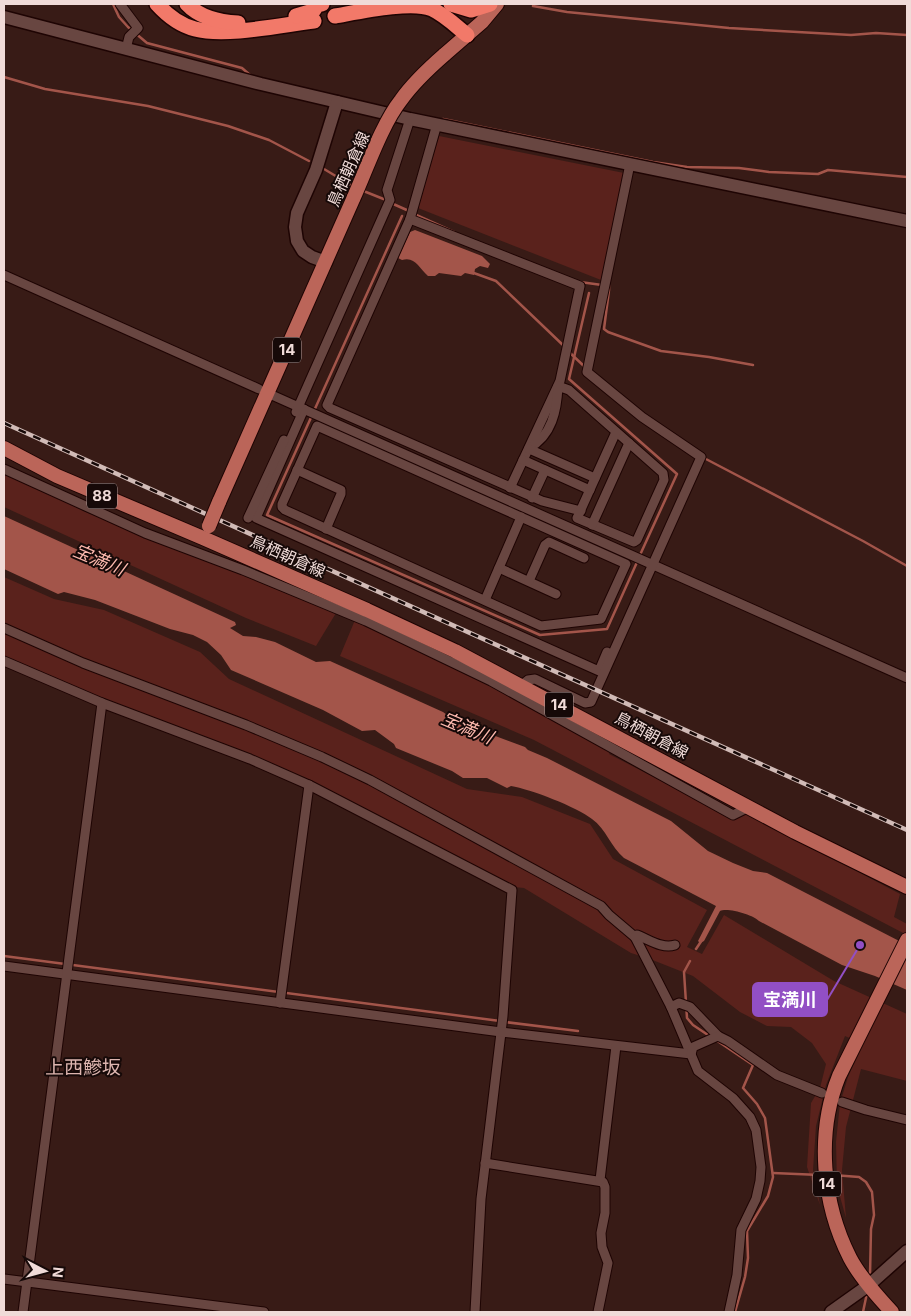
<svg xmlns="http://www.w3.org/2000/svg" width="911" height="1316" viewBox="0 0 911 1316" font-family="Inter,'Noto Sans JP',sans-serif">
  <rect width="100%" height="100%" fill="#381b16"/>
  <g fill="#5a221c">
    <path d="M439,136l185,37 -23,107 -183,-72z"/>
    <path d="M4,465l79,46 253,102 -20,33 -70,-28 -242,-111z"/>
    <path d="M4,577l50,22 50,11 96,42 29,27 238,110 55,8 68,27 23,35 94,51 -20,37 15,7 22,-39 110,66 73,33v67l-46,-12 -15,58 -4,43 4,48 -9,-32 -1,-44 4,-39 8,-26 15,-33 -18,-8 -19,49 -10,41 -3,44 7,35 -13,-38 4,-64 9,-15 6,-24 -14,-21 -21,-16 -24,-1 -27,-14 -47,-36 -43,-17 -19,-6 -107,-65 -10,-1 -208,-107 -203,-81 -99,-42z"/>
    <path d="M355,620l83,30 177,91 -6,13 122,63 14,-5 155,82 -6,23 13,7v11l-373,-195 -194,-84z"/>
  </g>
  <g fill="#a3554a">
    <path d="M415,230l67,26 8,8 -2,4 -8,-2 -5,3 -1,6 -9,-2 -4,3 -22,-3 -4,3h-7c-9,-8 -13,-20 -26,-16l-4,-2 12,-26z"/>
    <path d="M4,516l231,106 1,3 -6,3 13,8 13,1 19,5 41,20 14,-1 113,51 31,23 8,1 8,-2 35,13 3,3 19,8 124,63 37,30 25,12 20,8 14,2 140,72v45l-32,-14 -33,-11 -83,-44c-5,-6 -32,-14 -39,-10l-16,30 -4,2 -2,-2 18,-35 -92,-48c-13,-11 -18,-29 -32,-39 -15,-12 -62,-30 -81,-33l-4,2 -20,-10h-24l-11,-7 -56,-23 -2,-4 -19,-14 -13,1 -39,-21 -92,-40 -10,-15 -14,-13 -14,-7 -23,-6 -75,-29 -31,-8 -6,2 -54,-25z"/>
  </g>
  <g fill="none" stroke-linecap="round" stroke-linejoin="round">
    <g stroke="#a3554a" stroke-width="2.5">
      <path d="M113,4l6,13 9,10 19,16 95,25 8,7"/>
      <path d="M533,6l34,6 162,16 122,7 25,-2 31,2"/>
      <path d="M4,77l41,12 103,17 80,20 41,14 40,21"/>
      <path d="M443,119l210,43 34,5 52,1 30,4 49,2 10,-4 79,7"/>
      <path d="M324,169l30,18"/>
      <path d="M361,190l25,10"/>
      <path d="M391,203l18,8"/>
      <path d="M414,214l40,18"/>
      <path d="M402,216l-135,299 273,120 67,-6 31,-69"/>
      <path d="M471,272l25,9 69,66"/>
      <path d="M580,282l22,3"/>
      <path d="M607,285h2v5l-5,39 4,3 53,19 48,6 44,8"/>
      <path d="M589,293l-20,86 108,95 -37,81"/>
      <path d="M568,351l18,17"/>
      <path d="M704,458l159,83 44,25"/>
      <path d="M696,949l6,-9"/>
      <path d="M4,956l496,65"/>
      <path d="M690,961l-6,11 3,46 6,7 18,12"/>
      <path d="M505,1022l73,9"/>
      <path d="M716,1040l37,25 -10,23 14,16 8,14 8,59 -5,19 -21,35 1,27 -3,19 -10,35"/>
      <path d="M773,1173l47,2"/>
      <path d="M833,1175l26,2 7,5 6,10 2,23 -3,14 -1,47"/>
      <path d="M863,1312l4,-19"/>
    </g>
    <defs>
      <g id="street">
        <path d="M120,4l18,24 -9,9 -3,12"/>
        <path d="M437,124l-27,95 -83,186 3,3 212,93 39,10"/>
        <path d="M410,219l170,67 -20,95 -50,107"/>
        <path d="M4,275l255,114"/>
        <path d="M274,396l633,282"/>
        <path d="M304,409l-48,109 343,153 8,-19"/>
        <path d="M296,412l94,-212 -3,-10 23,-71"/>
        <path d="M317,426l309,138 -25,55 -60,7 -256,-116 -3,-3v-3z"/>
        <path d="M529,448c23,-12 28,-38 29,-62l11,4 94,83 1,7 -27,60 -3,2 -57,-24"/>
        <path d="M529,449l66,29"/>
        <path d="M523,460l67,30"/>
        <path d="M4,469l141,64 98,37 123,51 125,60 242,134 16,-8"/>
        <path d="M297,470l44,20v4l-15,35"/>
        <path d="M532,498l13,-28"/>
        <path d="M578,516l38,-84"/>
        <path d="M248,518l36,-78"/>
        <path d="M592,525l37,-82"/>
        <path d="M499,568l57,26"/>
        <path d="M529,581l16,-36 4,-3 35,16"/>
        <path d="M485,600l36,-83"/>
        <path d="M4,628l79,35 163,62 76,32 48,23 231,126 8,9 26,22 36,70 27,64 35,27 17,19 6,13 5,37 -1,14 -4,18 -15,31 -4,45 -8,37"/>
        <path d="M4,661l98,42 148,56 59,26 203,105 -9,126 -22,183 -6,113"/>
        <path d="M522,685l6,-5 7,-1 50,24 6,-1 110,-245 -59,-40 -55,-45 43,-208"/>
        <path d="M635,937l2,-2c13,5 25,14 38,10"/>
        <path d="M4,966l497,66 190,22"/>
        <path d="M280,1003l29,-218"/>
        <path d="M671,1007l8,-4 11,4 28,29"/>
        <path d="M691,1054l2,-7 25,-11 10,5 49,34 45,18"/>
        <path d="M842,1102l24,8 41,10"/>
        <path d="M485,1163l118,19 2,5v26l-4,20 1,14 6,16 -10,49"/>
        <path d="M600,1180l16,-134"/>
        <path d="M4,1279l260,33"/>
        <path d="M23,1312l79,-609"/>
      </g>
      <g id="secondary">
        <path d="M4,17l257,67 149,35 497,102"/>
        <path d="M326,262l-14,-5 -9,-6 -6,-10 -2,-14 2,-14 19,-43 21,-68"/>
        <path d="M831,1312l38,-27 38,-34"/>
      </g>
      <g id="primary">
        <path d="M444,55l38,-33 15,-18"/>
        <path d="M4,448l53,28 146,62 164,72 88,41 340,181 112,55"/>
        <path d="M219,502l135,-305"/>
        <path d="M892,1312c-15,-16 -32,-35 -42,-54 -28,-55 -34,-125 -11,-182l68,-136"/>
      </g>
      <g id="highway">
        <path d="M157,4c10,11 22,21 38,25 31,8 86,-4 119,-8"/>
        <path d="M187,4c13,14 33,18 51,19"/>
        <path d="M451,4l20,6 19,-6"/>
        <path d="M296,16l17,-5 4,-6 5,-1"/>
        <path d="M335,16c23,-4 77,-16 97,-7 13,6 24,17 35,26"/>
      </g>
    </defs>
    <use href="#street" stroke="#1e0403" stroke-width="11"/>
    <use href="#secondary" stroke="#1e0403" stroke-width="15"/>
    <use href="#primary" stroke="#1e0403" stroke-width="16"/>
    <use href="#highway" stroke="#1e0403" stroke-width="18"/>
    <use href="#street" stroke="#684641" stroke-width="9"/>
    <use href="#secondary" stroke="#684641" stroke-width="12"/>
    <use href="#primary" stroke="#bb6559" stroke-width="14"/>
    <use href="#highway" stroke="#f27969" stroke-width="15"/>
    <defs>
      <path id="rail" d="M4,423l903,407"/>
    </defs>
    <use href="#rail" stroke="#d1bbb7" stroke-width="4.5"/>
    <use href="#rail" stroke="#160908" stroke-width="2.5" stroke-dasharray="8" stroke-linecap="butt"/>
    <defs>
      <g id="primary-bridge">
        <path d="M354,197c13,-29 28,-73 47,-97 12,-17 27,-31 43,-45"/>
        <path d="M209,526l10,-24"/>
      </g>
    </defs>
    <use href="#primary-bridge" stroke="#1e0403" stroke-width="16" stroke-linecap="butt"/>
    <use href="#primary-bridge" stroke="#bb6559" stroke-width="14"/>
  </g>
  <g text-anchor="middle" stroke-width="4" stroke-linejoin="round" paint-order="stroke">
    <g fill="#160908" stroke="#af9c9a" stroke-width="1">
      <rect x="273" y="337.5" width="28" height="25" rx="4"/>
      <rect x="87" y="483.5" width="30" height="25" rx="4"/>
      <rect x="545" y="692.5" width="28" height="25" rx="4"/>
      <rect x="813" y="1171.5" width="28" height="25" rx="4"/>
    </g>
    <g font-size="15" font-weight="bold" fill="#f0dbd8">
      <text x="287" y="355">14</text>
      <text x="102" y="501">88</text>
      <text x="559" y="710">14</text>
      <text x="827" y="1189">14</text>
    </g>
    <g font-size="16" fill="#f0dbd8" stroke="#160908">
      <text transform="translate(348 169) rotate(-66)" y="6">鳥栖朝倉線</text>
      <text transform="translate(288 556) rotate(24)" y="6">鳥栖朝倉線</text>
      <text transform="translate(652 735) rotate(28)" y="6">鳥栖朝倉線</text>
    </g>
    <g font-size="18" font-style="italic" fill="#fdb9ae" stroke="#160908">
      <text transform="translate(99 560) rotate(23)" y="6">宝満川</text>
      <text transform="translate(467 728) rotate(23)" y="6">宝満川</text>
    </g>
    <g font-size="19" fill="#ddb5af" stroke="#160908">
      <text x="83" y="1074">上西鰺坂</text>
    </g>
  </g>
  <path fill="none" stroke="#924fc4" stroke-width="2" d="M860 945L827 1000"/>
  <circle fill="#924fc4" stroke="#160908" stroke-width="2" cx="860" cy="945" r="5"/>
  <rect fill="#924fc4" stroke="#924fc4" stroke-width="2" x="753" y="983" width="74" height="33" rx="5"/>
  <g font-size="18" text-anchor="middle" font-weight="bold" fill="#fff">
    <text x="790" y="1006">宝満川</text>
  </g>
  <rect width="911" height="1316" fill="none" stroke="#f0dbd8" stroke-width="10"/>
  <g transform="translate(45 1271) rotate(96)" stroke="#160908" stroke-width="4" paint-order="stroke">
  <path d="M0-4L9 19L0 12L-9 19Z" fill="#f0dbd8"/>
  <text y="-8" font-size="14" font-weight="bold" text-anchor="middle" fill="#f0dbd8">N</text>
  </g>
</svg>
